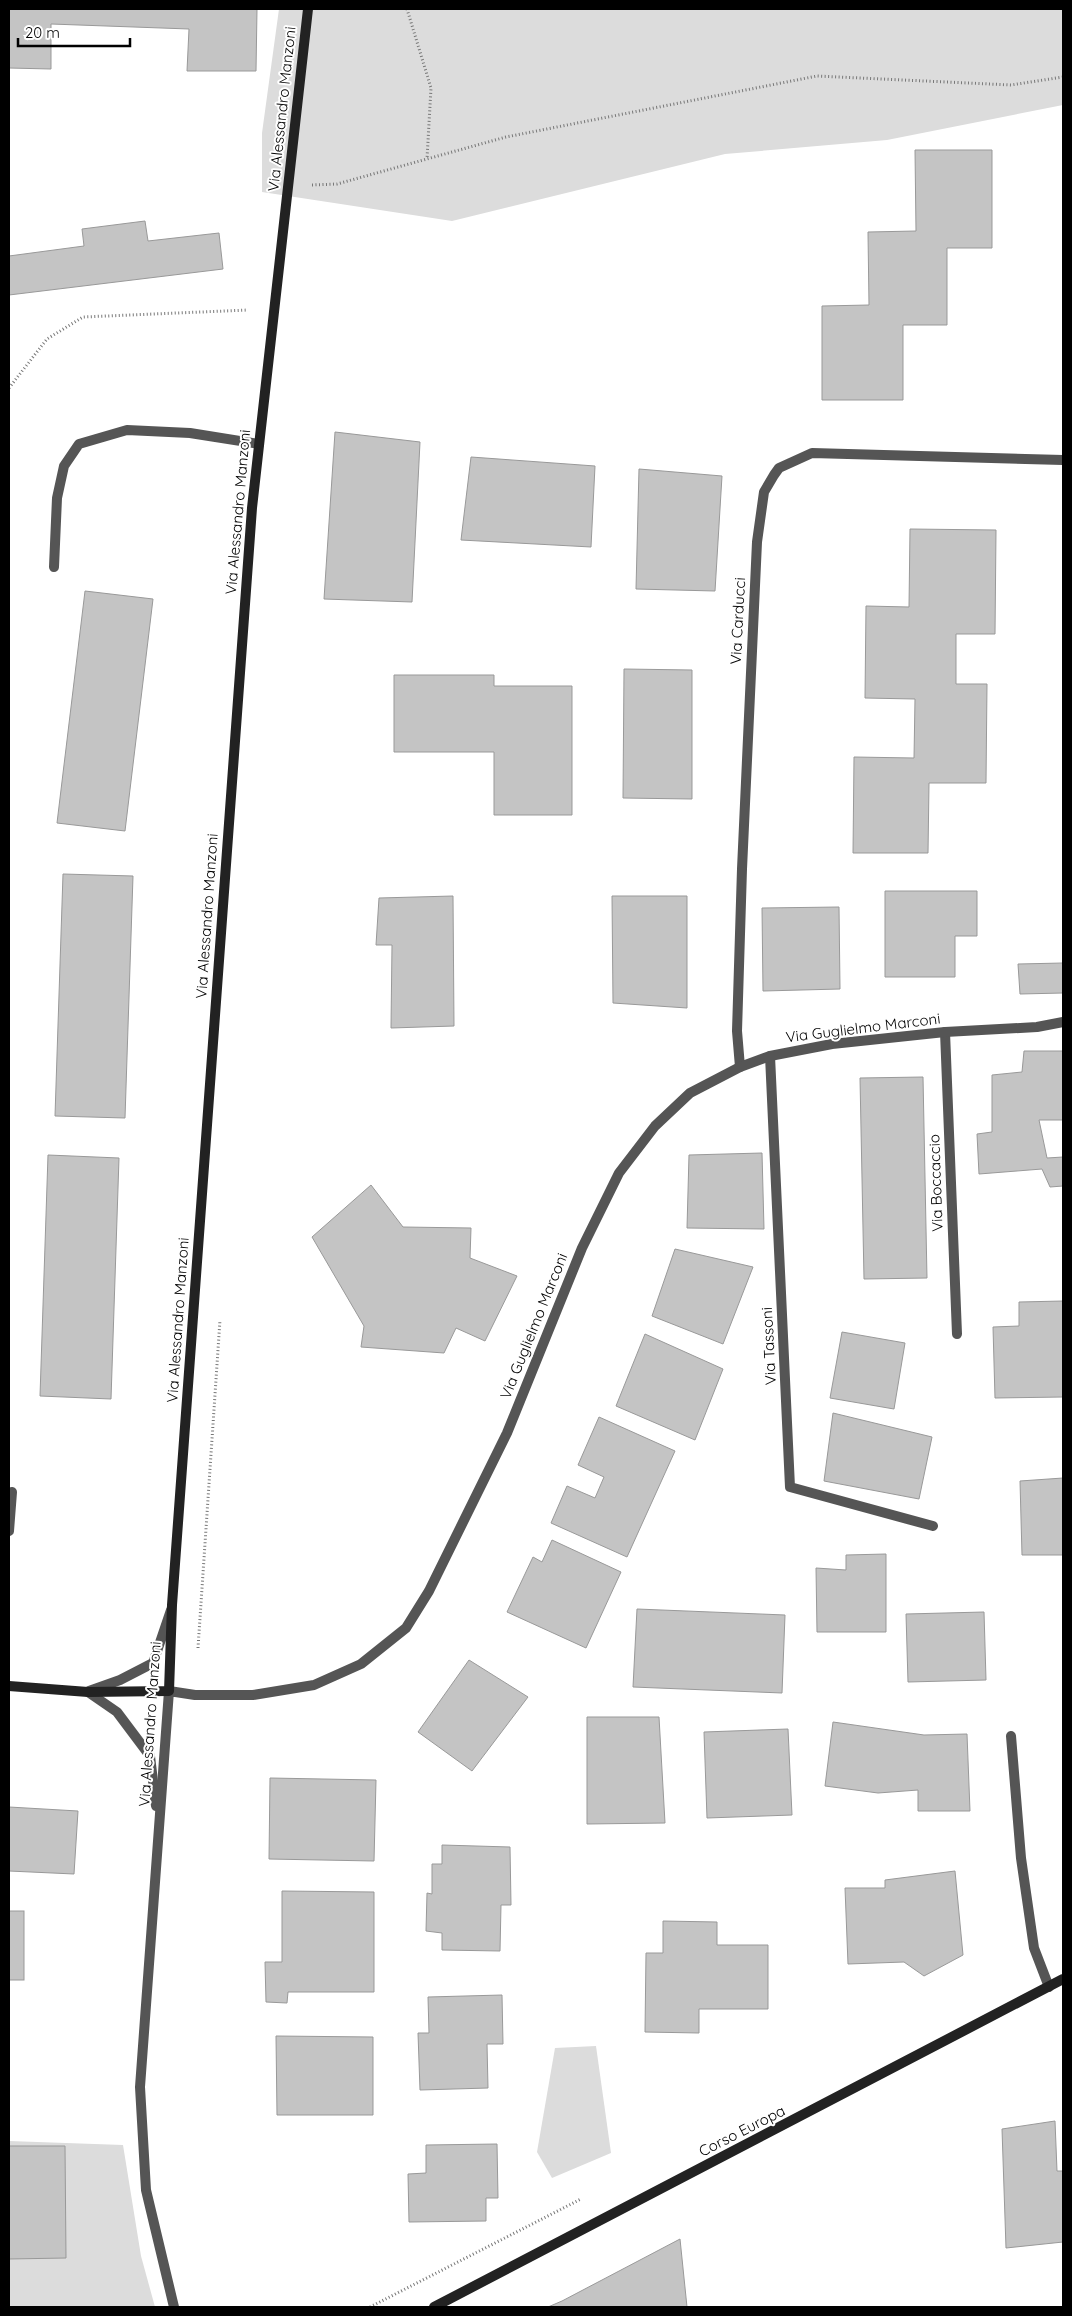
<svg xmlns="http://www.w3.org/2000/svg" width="1072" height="2316" viewBox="0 0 1072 2316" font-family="Quicksand,sans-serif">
  <rect width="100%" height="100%" fill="#fff"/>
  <g fill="#dcdcdc">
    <path d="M279,9h784v96l-176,35 -162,14 -273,67 -190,-29v-59z"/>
    <path d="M596,2046l15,107 -59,25 -15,-26 18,-104z"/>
    <path d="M9,2141l114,4 18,111 14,51h-146z"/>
  </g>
  <g fill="#c4c4c4" stroke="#999">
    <path d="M9,9h248l-1,62h-69l2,-42 -138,-5v45l-42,-1z"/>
    <path d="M915,150h77v98h-45v77h-44v75h-81v-94l47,-1 -1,-73 48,-1z"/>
    <path d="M145,221l3,20 71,-8 4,36 -214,26v-39l75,-10 -2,-17z"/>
    <path d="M335,432l85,10 -8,160 -88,-3z"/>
    <path d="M471,457l124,9 -4,81 -130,-7z"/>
    <path d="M639,469l83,7 -7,115 -79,-2z"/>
    <path d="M910,529l86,1 -1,104h-39v50h31l-1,99h-57l-1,70h-75l1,-96 60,1 1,-59 -50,-1 1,-92 43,1z"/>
    <path d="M85,591l68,8 -28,232 -68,-8z"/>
    <path d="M624,669l68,1v129l-69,-1z"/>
    <path d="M394,675h100v11h78v129h-78v-63h-100z"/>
    <path d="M63,874l70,2 -8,242 -70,-2z"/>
    <path d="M885,891h92v45h-22v41h-70z"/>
    <path d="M453,896l1,130 -63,2 1,-83h-16l3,-47z"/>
    <path d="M612,896h75v112l-74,-5z"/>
    <path d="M839,907l1,82 -77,2 -1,-83z"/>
    <path d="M1063,925v68l-43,1 -2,-30 45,-1z"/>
    <path d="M1024,1051h39v69h-24l8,38 16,-1v29l-13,1 -8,-18 -63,5 -2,-40 15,-2v-57l30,-3z"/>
    <path d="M923,1077l4,201 -63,1 -4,-201z"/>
    <path d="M762,1153l2,76 -77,-1 2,-73z"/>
    <path d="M48,1155l71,3 -8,241 -71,-3z"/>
    <path d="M371,1185l32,42 68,1 -1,30 47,18 -32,65 -29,-13 -12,25 -83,-6 3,-21 -52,-89z"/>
    <path d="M675,1249l78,18 -30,77 -71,-28z"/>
    <path d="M1063,1301v96l-68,1 -2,-71 26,-1v-24z"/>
    <path d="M842,1332l63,11 -11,66 -64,-11z"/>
    <path d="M645,1334l78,35 -28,71 -79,-34z"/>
    <path d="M833,1413l99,24 -13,62 -95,-18z"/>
    <path d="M599,1417l76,34 -48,106 -76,-34 16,-37 28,12 9,-21 -26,-12z"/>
    <path d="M1063,1478v77h-41l-2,-74z"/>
    <path d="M552,1540l69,32 -35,76 -79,-36 26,-55 9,5z"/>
    <path d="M886,1554v78h-69l-1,-64 30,2v-15z"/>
    <path d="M637,1609l148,6 -3,78 -149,-6z"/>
    <path d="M984,1612l2,68 -78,2 -2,-68z"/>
    <path d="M469,1660l59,37 -56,74 -54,-39z"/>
    <path d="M587,1717h72l6,106 -78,1z"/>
    <path d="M833,1722l91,13 43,-1 3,77h-52v-21l-40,3 -53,-7z"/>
    <path d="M788,1729l4,86 -85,3 -3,-86z"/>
    <path d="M270,1778l106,2 -2,81 -105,-2z"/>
    <path d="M9,1807l69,4 -4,63 -65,-3z"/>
    <path d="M442,1845l68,2 1,58h-10l-1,46 -58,-1v-17l-16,-2 1,-38 5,1v-30h10z"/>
    <path d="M955,1871l8,84 -39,21 -20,-14 -56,2 -3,-76h40v-8z"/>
    <path d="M282,1891l92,1v100h-86l-1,11 -21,-1 -1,-40h17z"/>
    <rect x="9" y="1911" width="15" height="69"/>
    <path d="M663,1921l54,1v23h51v64h-69v24l-54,-1 1,-79h17z"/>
    <path d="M502,1995l1,49h-16l1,44 -68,2 -2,-57h11l-1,-36z"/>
    <path d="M276,2036l97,1v78h-96z"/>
    <path d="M1055,2121l2,50h6v71l-57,6 -4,-119z"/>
    <path d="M497,2144l1,54h-12v23l-77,1 -1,-48 18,-1v-28z"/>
    <path d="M9,2146h56l1,112 -57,1z"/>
    <path d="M680,2239l7,68h-139l14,-6z"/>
  </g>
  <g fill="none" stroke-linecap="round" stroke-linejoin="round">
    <g stroke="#777" stroke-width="3" stroke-dasharray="1 2.5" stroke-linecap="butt">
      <path d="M407,9l24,79 -4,71"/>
      <path d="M312,185l25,-1 169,-47 311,-61 194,9 52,-8"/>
      <path d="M9,388l38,-49 36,-22 165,-7"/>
      <path d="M198,1648l22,-328"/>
      <path d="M370,2307l211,-108"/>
    </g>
    <g stroke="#555" stroke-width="10">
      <path d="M54,567l3,-69 7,-32 15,-22 48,-14 63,3 69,11"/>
      <path d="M9,1531l3,-39"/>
      <path d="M1011,1736l10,122 13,90 15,39"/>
    </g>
    <g stroke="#555" stroke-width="10">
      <path d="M945,1032l12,302"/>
      <path d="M770,1056l20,431 143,39"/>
      <path d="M740,1067l-3,-36 5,-162 15,-327 7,-50 10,-17 5,-7 33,-15 251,7"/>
      <path d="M89,1691l31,-11 33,-17 18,-53"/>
      <path d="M88,1692l29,20 33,44 6,50"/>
      <path d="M174,2307l-28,-117 -6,-103 29,-396 26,4h58l61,-10 47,-21 45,-36 23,-37 78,-158 75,-185 37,-75 36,-47 35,-33 50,-26 30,-11 62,-12 113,-12 92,-5 26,-5"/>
    </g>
    <g stroke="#222" stroke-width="10">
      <path d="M9,1686l79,6 81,-1 3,-86 80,-1097 56,-499"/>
      <path d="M434,2307l629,-328"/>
    </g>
  </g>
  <g text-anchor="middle" stroke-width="4" stroke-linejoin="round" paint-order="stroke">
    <g font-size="15" fill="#000" stroke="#fff">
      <text transform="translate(282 109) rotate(-84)" y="5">Via Alessandro Manzoni</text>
      <text transform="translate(238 512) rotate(-85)" y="5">Via Alessandro Manzoni</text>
      <text transform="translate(738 621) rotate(-87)" y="5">Via Carducci</text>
      <text transform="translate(207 916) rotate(-86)" y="5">Via Alessandro Manzoni</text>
      <text transform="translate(863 1028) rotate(-7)" y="5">Via Guglielmo Marconi</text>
      <text transform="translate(936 1183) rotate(-92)" y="5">Via Boccaccio</text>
      <text transform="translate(178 1320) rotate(-86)" y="5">Via Alessandro Manzoni</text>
      <text transform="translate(534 1326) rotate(-68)" y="5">Via Guglielmo Marconi</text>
      <text transform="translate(769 1346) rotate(-93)" y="5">Via Tassoni</text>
      <text transform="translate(150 1724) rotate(-86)" y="5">Via Alessandro Manzoni</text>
      <text transform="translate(742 2131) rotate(-27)" y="5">Corso Europa</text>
    </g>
  </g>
  <rect width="1072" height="2316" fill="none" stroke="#000000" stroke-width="20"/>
  <path d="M18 38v8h112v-8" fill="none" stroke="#000000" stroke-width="2.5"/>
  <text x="25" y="38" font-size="15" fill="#000000" stroke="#ffffff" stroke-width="4" paint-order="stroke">20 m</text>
</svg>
